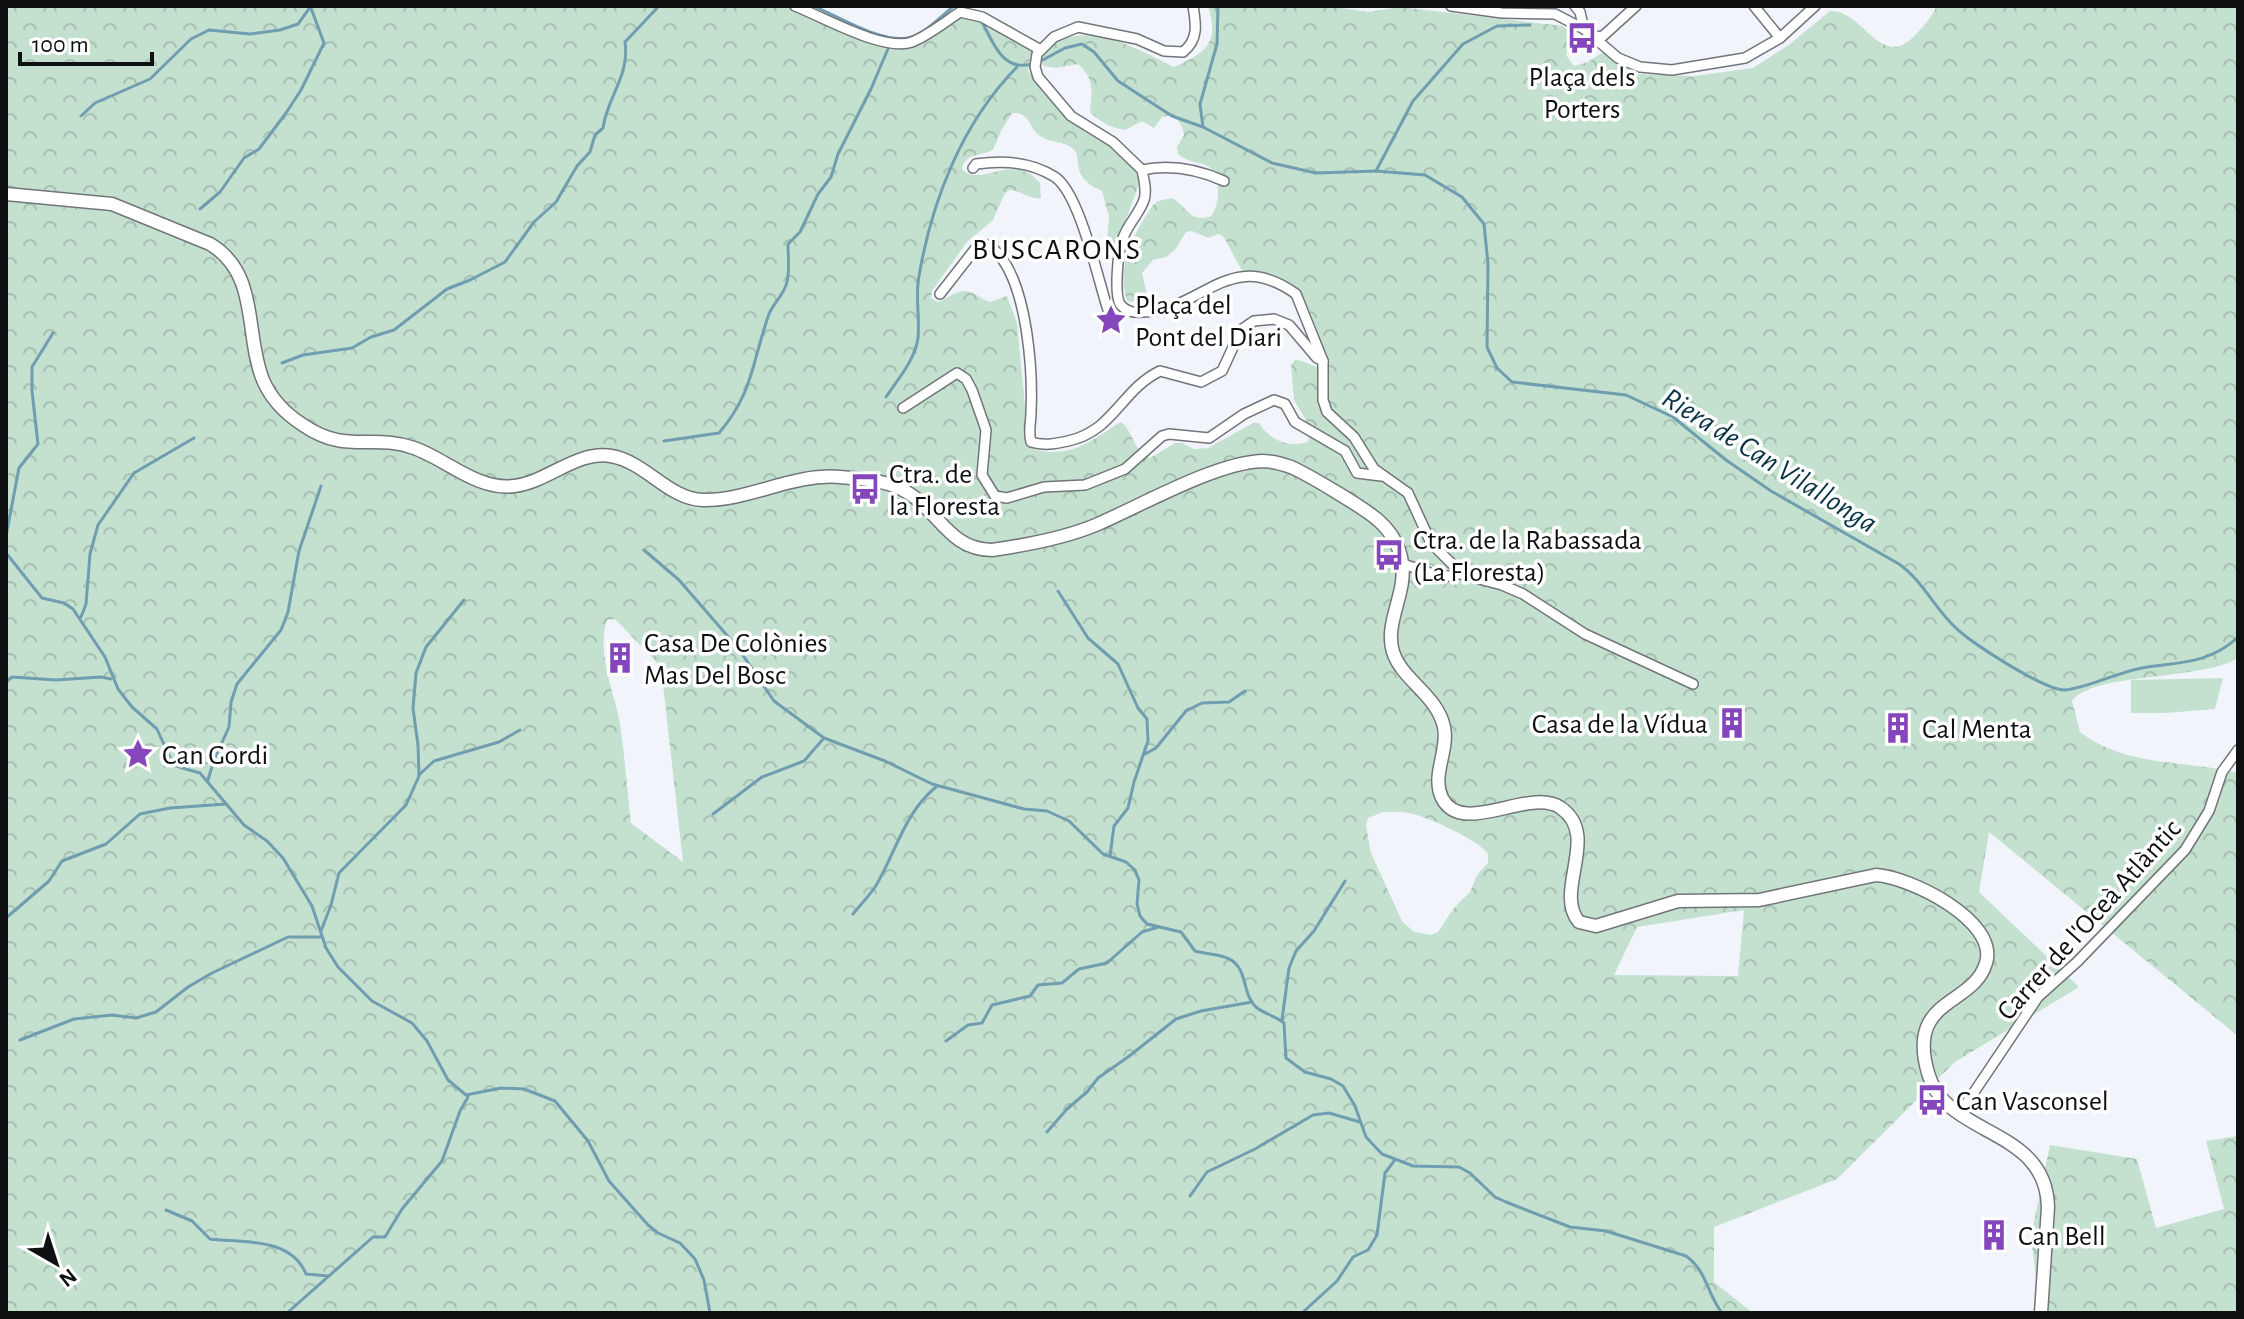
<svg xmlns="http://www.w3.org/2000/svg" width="2244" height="1319" viewBox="0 0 2244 1319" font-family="'Alegreya Sans',sans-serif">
  <defs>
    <pattern id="forest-crowns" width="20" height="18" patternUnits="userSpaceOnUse" patternTransform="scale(2)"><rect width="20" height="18" fill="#c4e1cf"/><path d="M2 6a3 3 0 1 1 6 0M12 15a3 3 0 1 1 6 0" fill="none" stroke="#a7c0b1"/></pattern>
  </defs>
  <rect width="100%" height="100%" fill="#f1f5fb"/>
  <path fill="#c4e1cf" d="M2223,678l-8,31 -49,4h-35v-33z"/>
  <g fill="url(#forest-crowns)" fill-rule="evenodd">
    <path d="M6,6h783l105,42 15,1 52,-32 19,2 52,29 -4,23c16,20 32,43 52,57 21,16 56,26 59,56l-26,71 -7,-3 3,-35 -7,-26c-13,-6 -23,-13 -24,-27 -1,-5 0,-8 -3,-13 -7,-10 -25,-8 -35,-15 -11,-8 -10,-24 -28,-23l-11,18 -8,19c-12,6 -28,3 -31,19 18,20 51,-19 78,14l1,15c-12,2 -20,-8 -32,-8l-5,5 -11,25 -26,22 -35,49 -1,7 7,4c11,-4 20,-14 33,-10 7,3 11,8 19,10l17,-6 10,27 8,83v32l10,12c39,8 56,-10 86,-28 13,10 12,30 29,36l25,-15h7l12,6 14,-1 45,-25h6c10,17 30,25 49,19l3,-13 -17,-29 -3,-35 4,-5c10,0 16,7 26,7l4,-3c-1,-14 -5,-24 -9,-37 -14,-41 -31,-51 -74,-56l-18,-34 -5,-3 -11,4 -16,-7 -6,1 -11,18 -9,7 -13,3 -11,13 6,26 -18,3 -3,-2c-12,-33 7,-67 26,-95l5,-4 14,-3c15,8 18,26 39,18 6,-8 7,-16 7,-26 -1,-35 -20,-20 -40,-36l-1,-7 7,-12c-2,-13 -9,-22 -22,-18l-8,11 -12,-7 -17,9c-14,-2 -25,-8 -35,-18 2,-21 5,-32 -12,-48l-22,4 -12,-2 -4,-7 1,-6c40,-38 92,-6 133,14 32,-14 46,-24 34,-61h120l40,6 32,-5 163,19 10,9 -7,20 8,11 14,-4 15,-10 33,22 59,2 58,-8 37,-24 40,-33c31,-2 49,55 80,29 10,-9 21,-22 27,-34h301v652c-37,23 -146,14 -166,43l8,31c45,35 106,28 158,41v263l-249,-204 -10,60 100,95 -124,75 -118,117 -123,48v55l39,31h-1747zM615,619l46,48 22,195 -52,-39c-4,-33 -6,-66 -11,-99 -6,-34 -24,-70 -13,-104zM1383,812c8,0 17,-1 26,1 17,3 70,27 79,41v9l-11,12 -7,17 -16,16 -16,24 -7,3 -17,-3 -12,-11 -31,-68 -5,-27 2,-8zM1744,910l-6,66 -124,-1 23,-48z"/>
    <path d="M2238,1136v177h-198l-9,-77 19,-91 87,14 19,69 68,-19 -18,-68z"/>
  </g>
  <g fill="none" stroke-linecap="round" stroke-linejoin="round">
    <g stroke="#709db0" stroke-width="3">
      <path d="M814,6c24,11 68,37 94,32 17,-4 32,-21 46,-32"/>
      <path d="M981,20c12,22 21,52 51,44"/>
      <path d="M1039,62l26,-14 17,-4 12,8 24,29 54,35 31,11 69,36 44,10 60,-2 49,4 37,22 22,27 4,40 -1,83 10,21 15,14 114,13 47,22 53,43 45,31 128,73c24,17 36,45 57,64 15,15 91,64 110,62 26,-4 50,-17 76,-22 36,-6 68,-4 96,-31"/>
      <path d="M81,116l14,-13 55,-24 41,-40 18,-9 41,4 30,-4 18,-6 13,-18"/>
      <path d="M1203,127l-3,-23 17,-60 1,-38"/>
      <path d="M1376,171l37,-70 50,-57 34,-18 33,-1"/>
      <path d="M200,209l20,-17 24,-34 15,-9 27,-36 15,-23 23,-47 -13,-35"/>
      <path d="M282,363l21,-8 49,-7 19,-11 23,-7 53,-41 23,-9 35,-18 29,-40 22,-20 21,-36 13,-14 5,-17 8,-7c4,-31 27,-52 22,-86l34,-36"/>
      <path d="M886,397c12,-18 29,-37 32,-59 2,-21 -3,-42 1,-62 13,-76 43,-153 98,-209"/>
      <path d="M664,441l55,-8c35,-41 33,-72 50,-119 5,-12 15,-19 18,-32 3,-12 1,-26 1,-38l12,-12 18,-38 13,-17 7,-23 33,-65 19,-45"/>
      <path d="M6,536l13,-68 19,-24 -6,-53v-24l21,-34"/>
      <path d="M644,550l35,30 59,68 36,53 50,37 61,23 47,23 92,25 23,2 22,10 34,33 23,8 9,8 4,10 -2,24 3,12 7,8 34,8 14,19c10,3 23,3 32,7 22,9 14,35 29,49 8,7 20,9 28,16l2,35 19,14 26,7 12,7 12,20 11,31 16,17 31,12 46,1 11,6 25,24 11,5 64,25 36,4 80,25c21,15 21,38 36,57"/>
      <path d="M6,553l36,45 22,5 9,6 32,48 13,32 14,18 25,22 14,31 8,7 21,6 44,52 23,16 16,17 29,48 14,42 12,19 34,34 40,22 15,18 21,39 18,15 35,-7 23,1 31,12 33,40 21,40 39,44 10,8 22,10 15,16 9,21 6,33"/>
      <path d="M1058,591l30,47 30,26 20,44 9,11 1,22 -14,41 -6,26 -14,18 -4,30"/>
      <path d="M81,617l5,-13 4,-50 8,-29 36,-52 60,-35"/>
      <path d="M6,682l6,-5 44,3 45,-3 10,2"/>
      <path d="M1145,754l11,-6 30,-37 16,-8 27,-1 16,-11"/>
      <path d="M419,775l15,-14 65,-19 21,-12"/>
      <path d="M208,780l6,-20 15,-33 2,-25 6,-18 44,-54 7,-18 11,-61 22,-65"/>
      <path d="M713,814l49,-37 42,-16 20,-23"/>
      <path d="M853,914c8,-10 18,-20 24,-30 20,-35 28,-72 60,-98"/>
      <path d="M6,918l43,-37 13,-20 44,-17 34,-30 30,-6 56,-4"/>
      <path d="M321,931l10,-26 8,-32 67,-68 13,-29 -1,-31 -5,-37 3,-35 10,-26 38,-47"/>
      <path d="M1282,1020l7,-52 7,-17 18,-20 31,-50"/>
      <path d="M20,1040l54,-21 38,-4 24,3 20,-6 32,-25 24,-14 76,-36h34"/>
      <path d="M946,1041l22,-16 14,-2 10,-18 38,-9 8,-11 24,-2 17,-14 28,-6 35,-31 16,-5"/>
      <path d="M1047,1132l20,-23 20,-17 11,-14 30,-21 48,-38 25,-8 51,-9"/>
      <path d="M1190,1196l17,-24 48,-23 58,-34 16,-2 31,9"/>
      <path d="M166,1210l26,11 18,18c33,4 81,-2 96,35l22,2"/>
      <path d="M287,1313l86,-76h12l17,-28 40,-48 18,-50 8,-14"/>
      <path d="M1302,1313l35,-32 16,-24 15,-7 9,-15 8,-62 9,-12"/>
    </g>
    <defs>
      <g id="minor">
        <path d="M795,6c28,11 89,46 117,36 17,-7 33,-20 48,-30l22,5 57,32"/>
        <path d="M1193,6c3,18 6,33 -10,46l-19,-1 -27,-12 -59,-12 -24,10 -17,17 -2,13 3,10 33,39 42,26 29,28c2,10 5,21 2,30 -5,14 -16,24 -21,38 -5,11 -9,55 -3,66 5,7 14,9 22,8 61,-1 87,-66 154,-18l27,67v39l4,12 27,25 20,32 34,24 23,50 24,24 1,6 -3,3h-14l-36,-12"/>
        <path d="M1451,6l51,7 53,1 29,15 34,29 22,9 32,3 73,-12 35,-20 35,-32"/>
        <path d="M1575,6l5,6 4,17"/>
        <path d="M1754,6l26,32"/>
        <path d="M1594,37l9,-1 33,-30"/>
        <path d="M973,168l3,-4c27,-4 54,-3 79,13 25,17 43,103 53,133"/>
        <path d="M1142,170c29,-6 55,-1 82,11"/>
        <path d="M940,294l39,-50c12,-1 17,7 24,16 24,35 30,109 28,152 0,11 -3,19 0,30 13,4 23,2 37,-1 46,-10 53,-51 92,-70l41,11 21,-11 19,-41 13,-9 20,-2 15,6 28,33 6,3"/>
        <path d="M903,408l54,-35 9,6 6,11 14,40 -4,45 13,21 12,2 37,-11 41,-2 40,-16 37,-33 7,-2 40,4 35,-24 30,-14 11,4 10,18 50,29 12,22 24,3"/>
        <path d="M1456,573l46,12 21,9 62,40 108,50"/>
        <path d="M1960,1113l78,-116 39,-35 108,-112 24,-39 13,-39 16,-22"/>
      </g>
      <path id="major" d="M6,194l106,10 98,40c50,30 34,89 53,136 8,19 23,34 40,45 44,30 69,8 111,23 32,11 64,43 100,38 34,-4 63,-36 97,-30 35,6 57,43 92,44 46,1 89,-27 137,-23 24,2 49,3 70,17 30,20 41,56 82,56 35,-5 74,-12 106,-26 44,-19 117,-61 164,-63 10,0 20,3 29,6 18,8 75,42 88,54 12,11 21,26 23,42 5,30 -18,60 -9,89 9,28 44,43 51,75 5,24 -13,48 -2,71 20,40 88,-12 119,10 40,28 -8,83 18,114l17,4 82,-25 81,-1 117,-25c34,2 123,46 110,88 -13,44 -80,34 -58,110 18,65 118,53 120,134l-7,106"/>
    </defs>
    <use href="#minor" stroke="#71757a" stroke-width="12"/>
    <use href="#major" stroke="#71757a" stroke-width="15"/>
    <use href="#minor" stroke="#fff" stroke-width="9"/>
    <use href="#major" stroke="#fff" stroke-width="12"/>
  </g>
  <defs>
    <symbol id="bus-bare" viewBox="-9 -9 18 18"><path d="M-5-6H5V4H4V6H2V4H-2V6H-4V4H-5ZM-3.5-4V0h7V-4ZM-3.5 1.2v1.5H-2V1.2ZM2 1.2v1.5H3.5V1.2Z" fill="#8646bb" stroke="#fff" stroke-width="2.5" paint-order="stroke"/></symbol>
    <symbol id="sight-bare" viewBox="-9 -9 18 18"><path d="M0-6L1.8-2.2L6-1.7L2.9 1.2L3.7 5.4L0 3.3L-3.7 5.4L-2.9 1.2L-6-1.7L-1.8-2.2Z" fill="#8646bb" stroke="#fff" stroke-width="2.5" paint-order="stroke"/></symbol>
    <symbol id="building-bare" viewBox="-9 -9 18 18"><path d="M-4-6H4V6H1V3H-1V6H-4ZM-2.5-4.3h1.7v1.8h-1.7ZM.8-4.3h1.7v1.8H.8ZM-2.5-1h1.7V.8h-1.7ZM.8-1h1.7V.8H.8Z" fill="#8646bb" stroke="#fff" stroke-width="2.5" paint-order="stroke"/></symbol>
  </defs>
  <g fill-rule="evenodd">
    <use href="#bus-bare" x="1560" y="16" width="44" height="44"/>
    <use href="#sight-bare" x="1089" y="298" width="44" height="44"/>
    <use href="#bus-bare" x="843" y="467" width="44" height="44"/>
    <use href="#bus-bare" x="1367" y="533" width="44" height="44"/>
    <use href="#building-bare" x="598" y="636" width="44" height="44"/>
    <use href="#building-bare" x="1710" y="701" width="44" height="44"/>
    <use href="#building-bare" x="1876" y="706" width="44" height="44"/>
    <use href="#sight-bare" x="116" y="732" width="44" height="44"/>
    <use href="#bus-bare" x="1910" y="1078" width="44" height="44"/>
    <use href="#building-bare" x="1972" y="1213" width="44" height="44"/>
  </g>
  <g text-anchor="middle" stroke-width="7" stroke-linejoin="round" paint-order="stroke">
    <g font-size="28" fill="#0e0f11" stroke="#fff" text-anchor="start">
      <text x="1582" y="86" text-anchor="middle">Plaça dels<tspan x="1582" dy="32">Porters</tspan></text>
      <text x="1135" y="314">Plaça del<tspan x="1135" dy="32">Pont del Diari</tspan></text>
      <text x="889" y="483">Ctra. de<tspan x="889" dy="32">la Floresta</tspan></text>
      <text x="1413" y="549">Ctra. de la Rabassada<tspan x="1413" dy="32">(La Floresta)</tspan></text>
      <text x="644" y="652">Casa De Colònies<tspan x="644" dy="32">Mas Del Bosc</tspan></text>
      <text x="1708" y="733" text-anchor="end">Casa de la Vídua</text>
      <text x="1922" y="738">Cal Menta</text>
      <text x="162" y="764">Can Gordi</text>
      <text x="1956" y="1110">Can Vasconsel</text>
      <text x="2018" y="1245">Can Bell</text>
    </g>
    <g font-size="28" fill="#0e0f11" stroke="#fff">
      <text transform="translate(2088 919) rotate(-48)" y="10">Carrer de l'Oceà Atlàntic</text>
    </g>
    <g font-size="30" letter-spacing="2" fill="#0e0f11" stroke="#fff">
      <text x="1057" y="259">BUSCARONS</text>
    </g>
    <g font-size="30" font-style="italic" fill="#093443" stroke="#fff">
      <text transform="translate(1770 460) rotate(32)" y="10">Riera de Can Vilallonga</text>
    </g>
  </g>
  <rect width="2244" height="1319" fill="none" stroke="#0e0f11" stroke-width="16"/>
  <g transform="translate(56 1263) rotate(141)" stroke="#ffffff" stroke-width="6" paint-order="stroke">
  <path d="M0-6L14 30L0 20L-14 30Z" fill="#0e0f11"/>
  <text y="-12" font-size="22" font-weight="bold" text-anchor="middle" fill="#0e0f11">N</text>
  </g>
  <path d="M20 52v12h132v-12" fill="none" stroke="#0e0f11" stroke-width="4"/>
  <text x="32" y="52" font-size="24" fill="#0e0f11" stroke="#ffffff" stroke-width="6" paint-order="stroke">100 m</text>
</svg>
